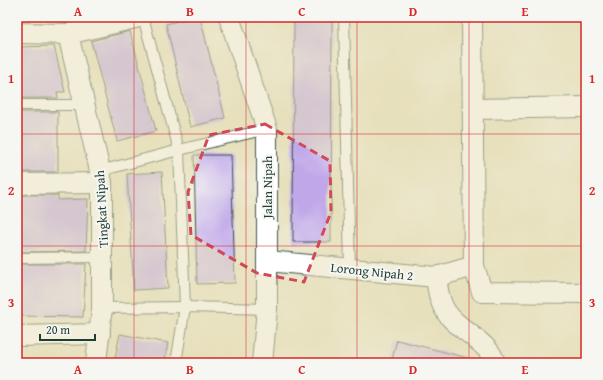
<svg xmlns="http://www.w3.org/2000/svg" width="603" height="380" viewBox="0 0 603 380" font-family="'Gentium Book Plus',serif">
  <rect width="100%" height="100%" fill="#f6f6f2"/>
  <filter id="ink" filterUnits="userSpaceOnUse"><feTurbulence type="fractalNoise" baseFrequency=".025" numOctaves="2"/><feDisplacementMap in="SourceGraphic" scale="8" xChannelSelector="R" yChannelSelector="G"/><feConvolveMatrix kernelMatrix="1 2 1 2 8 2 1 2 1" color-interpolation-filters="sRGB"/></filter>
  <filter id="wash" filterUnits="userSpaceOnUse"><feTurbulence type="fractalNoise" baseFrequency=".012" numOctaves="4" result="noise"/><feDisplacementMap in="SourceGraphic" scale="16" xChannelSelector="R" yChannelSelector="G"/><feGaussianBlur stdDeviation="0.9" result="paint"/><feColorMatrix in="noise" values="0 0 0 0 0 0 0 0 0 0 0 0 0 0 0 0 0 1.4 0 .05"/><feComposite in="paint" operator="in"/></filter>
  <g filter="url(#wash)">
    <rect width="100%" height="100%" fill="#e7e0bc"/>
    <g id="blocks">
      <g fill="#c0a7e9">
        <path d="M195,17h5l25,101 -35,9 -24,-103z"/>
        <path d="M294,17h38l-1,225h-38z"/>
        <path d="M130,31l26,100 -39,10 -26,-100z"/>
        <path d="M54,46l11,46h-8l1,6h-41v-51z"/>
        <rect x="17" y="112" width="41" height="60"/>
        <path d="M194,155h37l4,128 -38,1z"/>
        <path d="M162,172l6,116 -34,2 -7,-116z"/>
        <path d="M17,195h41v5l30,-1 -2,52 -69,1z"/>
        <path d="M17,264h69l-3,53 -66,-1z"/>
        <path d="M120,334l48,9 -4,20h-50z"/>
        <path d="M397,340l71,18 -1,5h-76z"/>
      </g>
    </g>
  </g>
  <g filter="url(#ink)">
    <use href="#blocks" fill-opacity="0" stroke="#3d5548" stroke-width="1"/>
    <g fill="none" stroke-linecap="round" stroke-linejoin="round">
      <defs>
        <g id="service">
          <path d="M143,17l36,133 6,157 -9,56"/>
          <path d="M344,17l6,252"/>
          <path d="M17,105h68"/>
          <path d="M100,171l79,-21 88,-21"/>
          <path d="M17,258l86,-1"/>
          <path d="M102,308l83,-1 82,2"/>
        </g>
        <g id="minor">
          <path d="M229,17l38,112v180l-5,54"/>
          <path d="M472,17l2,249 8,26 104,1"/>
          <path d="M17,33l51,1 71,-17"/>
          <path d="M68,34l32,137 2,12v125l-6,55"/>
          <path d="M474,109l112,-2"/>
          <path d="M17,184l85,-1"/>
          <path d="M268,261l168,16 38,-11"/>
          <path d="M436,277c2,15 4,29 14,40 12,14 41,28 45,46"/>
          <path d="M17,336l83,-2"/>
        </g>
      </defs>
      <use href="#service" stroke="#3d5548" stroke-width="12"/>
      <use href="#minor" stroke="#3d5548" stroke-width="22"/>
      <use href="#service" stroke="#fff" stroke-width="10"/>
      <use href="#minor" stroke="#fff" stroke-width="20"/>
    </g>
  </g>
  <path d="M0 0H603V380H0ZM265,124l65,37 1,51 -27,70 -47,-9 -66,-38 -3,-43 21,-57z" fill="#e7e0bc" fill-opacity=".55" fill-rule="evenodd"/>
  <path fill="none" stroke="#d1495b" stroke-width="3" stroke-dasharray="8 5" stroke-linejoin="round" d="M265,124l65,37 1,51 -27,70 -47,-9 -66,-38 -3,-43 21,-57z"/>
  <path fill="none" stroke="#d62828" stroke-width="1" stroke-opacity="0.55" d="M134,17v346M246,17v346M357,17v346M469,17v346M17,134h569M17,246h569"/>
  <g text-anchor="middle" stroke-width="4" stroke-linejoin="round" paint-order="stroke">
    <g font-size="13" fill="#1f3d34" stroke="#f6f6f2">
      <text transform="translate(267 187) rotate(-90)" y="5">Jalan Nipah</text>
      <text transform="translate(101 209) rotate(-93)" y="5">Tingkat Nipah</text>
      <text transform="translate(372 271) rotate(6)" y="5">Lorong Nipah 2</text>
    </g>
  </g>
  <rect width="603" height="380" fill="none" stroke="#f6f6f2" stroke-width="44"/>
  <path d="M40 334v6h55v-6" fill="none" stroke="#1f3d34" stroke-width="2"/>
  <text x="46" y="334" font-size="12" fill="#1f3d34" stroke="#f6f6f2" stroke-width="3" paint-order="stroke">20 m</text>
  <rect x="22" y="22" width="559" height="336" fill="none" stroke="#d62828" stroke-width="1.5"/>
  <g font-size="13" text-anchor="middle" font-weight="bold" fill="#d62828">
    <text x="78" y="16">A</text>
    <text x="190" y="16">B</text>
    <text x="302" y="16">C</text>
    <text x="413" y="16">D</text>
    <text x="525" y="16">E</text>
    <text x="11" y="83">1</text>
    <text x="592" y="83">1</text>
    <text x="11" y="195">2</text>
    <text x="592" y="195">2</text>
    <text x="11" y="307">3</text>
    <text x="592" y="307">3</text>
    <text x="78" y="374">A</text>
    <text x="190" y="374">B</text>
    <text x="302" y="374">C</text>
    <text x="413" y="374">D</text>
    <text x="525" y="374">E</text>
  </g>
</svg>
